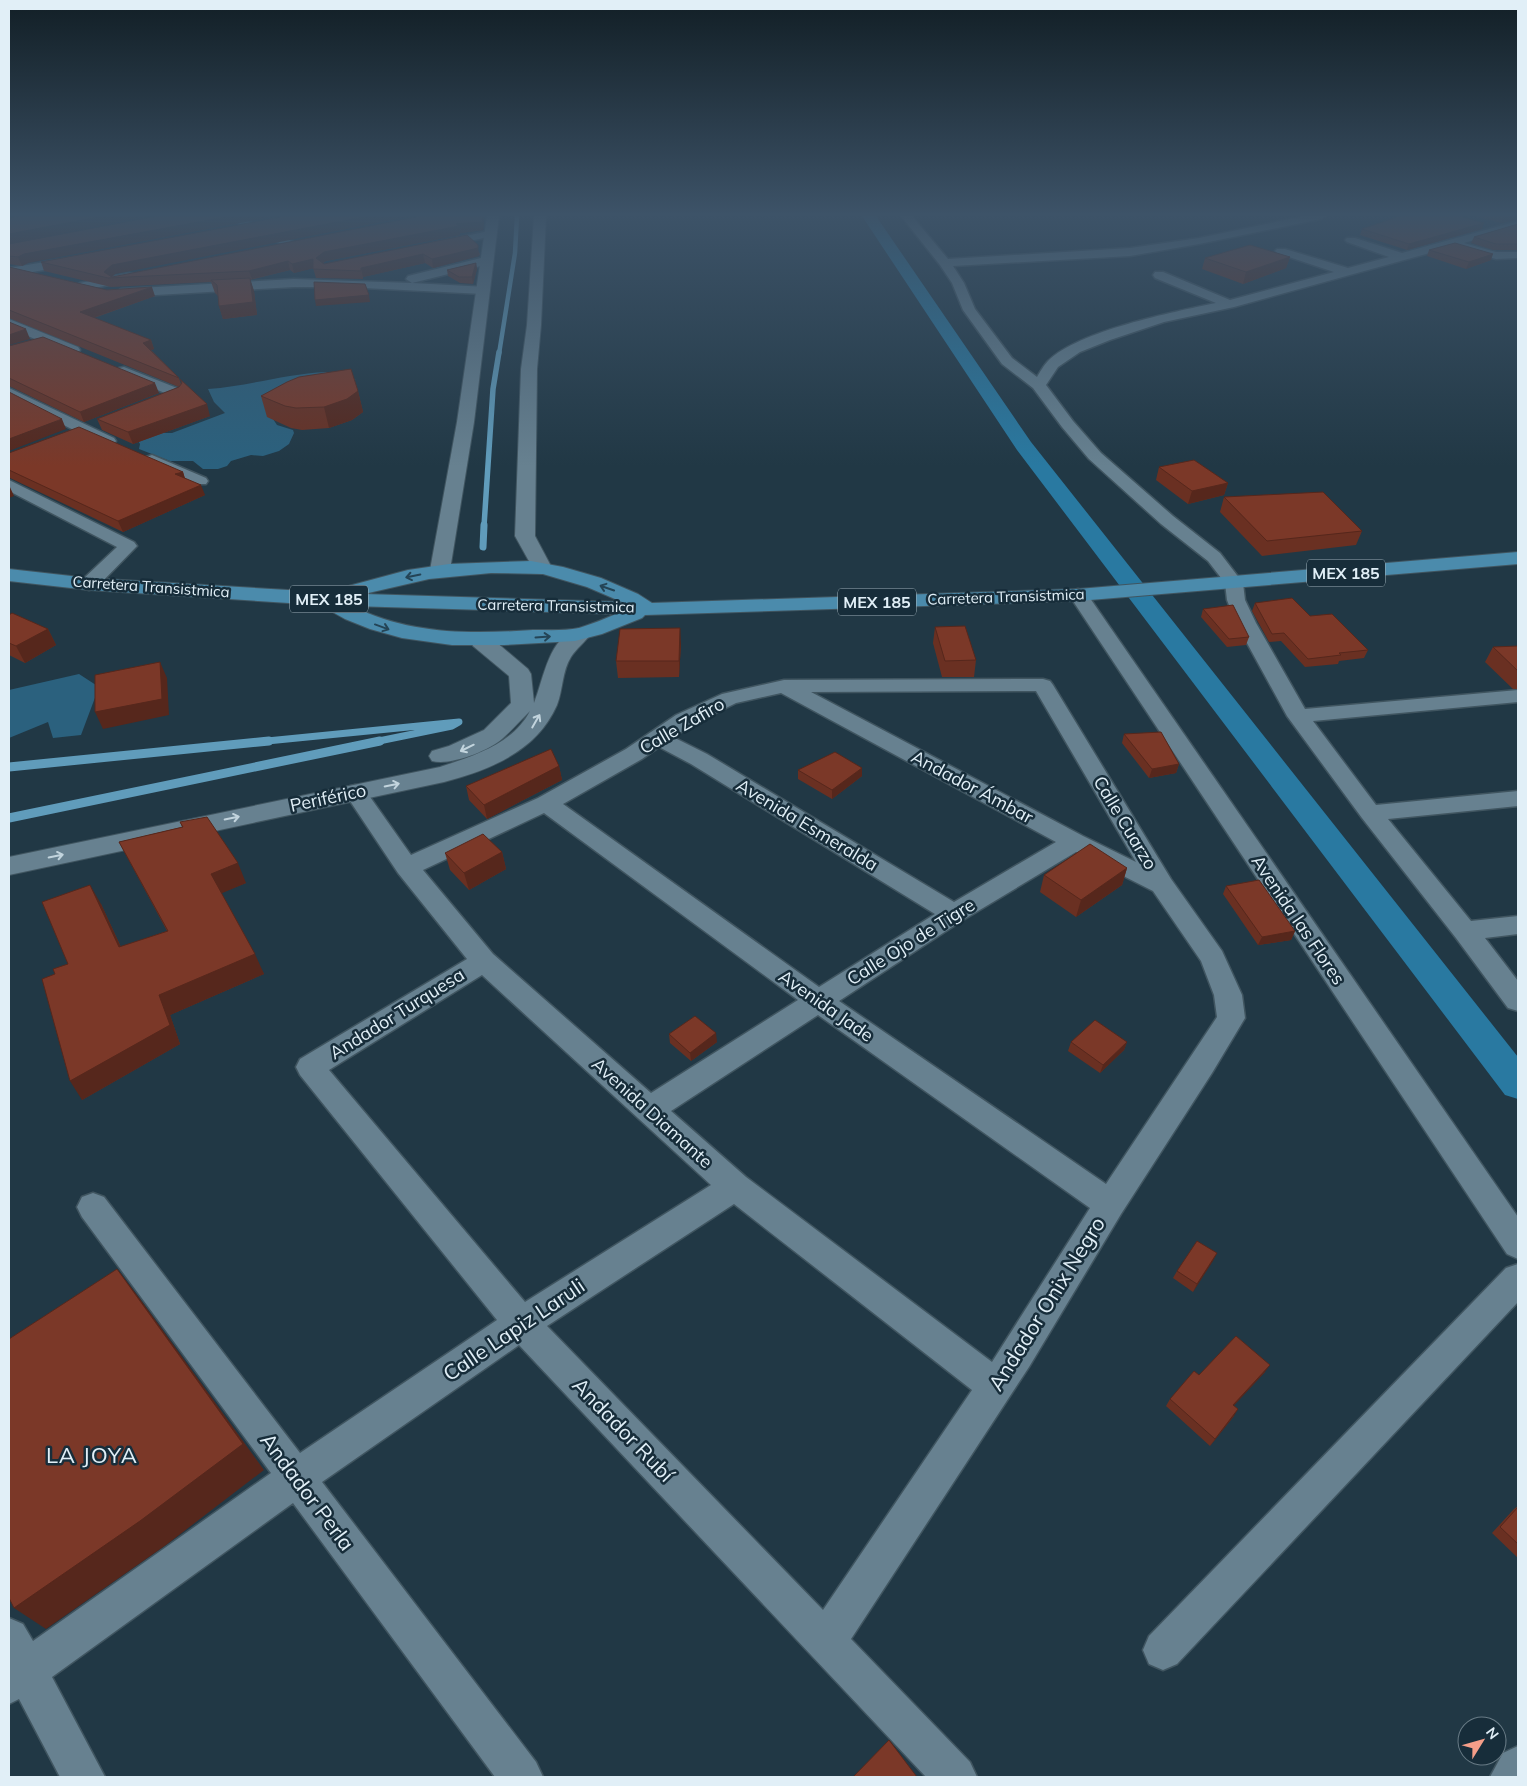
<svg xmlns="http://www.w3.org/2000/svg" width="1527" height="1786" viewBox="0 0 1527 1786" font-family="Mulish,sans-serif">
  <rect width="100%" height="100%" fill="#213845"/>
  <g fill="#2b617e">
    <path d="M326,372l13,10 17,-3 -83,40 4,6 16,5 1,3 -5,11 -10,7 -16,5 -12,-1 -20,6 -4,5 -9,3h-15l-10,-8h-23l-31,-12 1,-5 -3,-5 10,-6h25l53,-20 -11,-11 -6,-13c40,-3 78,-15 118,-17z"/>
    <path d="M79,674l20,13 -18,48 -28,3 -5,-16 -39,16v-48z"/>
  </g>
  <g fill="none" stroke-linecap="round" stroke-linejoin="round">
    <path stroke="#609cbb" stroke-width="4.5" d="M499,354l16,-101 2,-37"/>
    <path stroke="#609cbb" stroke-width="5.5" d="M484,526l9,-137 6,-37"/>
    <g stroke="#609cbb" stroke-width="7">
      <path d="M483,547l1,-22"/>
      <path d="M257,742l202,-20 -7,4 -78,16"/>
    </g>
    <g stroke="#609cbb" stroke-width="9">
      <path d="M9,767l260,-26"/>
      <path d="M9,818l371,-77"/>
    </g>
    <path fill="#2979a1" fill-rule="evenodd" d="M862,216h14l155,226 487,615v42l-13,-4 -488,-645z"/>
    <defs>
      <g id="minor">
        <path d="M223,216h14l61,28 25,16 -2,3h-8l-23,-15z"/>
        <path d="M901,216h11l36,43 182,-11 69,-10 105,-22h22l-5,3 -122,25 -69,12 -177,10 11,17 11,26 37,49 25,19c3,-5 7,-12 11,-16 30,-30 125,-49 168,-58l-61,-25 -2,-3 2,-3h8l67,28 104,-28 -57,-19 -2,-2 2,-2h8l63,19 41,-11 -42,-15 -2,-2 2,-2h8l47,15 116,-32v6l-54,16 32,9h22v6l-22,1 -39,-11 -2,-2 -221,61 -70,15 -54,18 -30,12 -22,15 -12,18 27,36 28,32 72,63 47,37 23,30 2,17 11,23 49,86 213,-19v12l-205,19 63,84 142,-14v15l-130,13 83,102 47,-5v18l-33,4 33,43v30l-10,-3 -52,-70 -94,-120 -75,-102 -51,-93 -9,-23 -2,-17 -17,-22 -47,-37 -72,-65 -27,-32 -29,-39 -31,-24 -39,-54 -11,-27 -12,-18z"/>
        <path d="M489,231l4,1 2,2 -2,2 -56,12 -6,-3 2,-2z"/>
        <path d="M75,257l6,4 -2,3 -70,12v-8z"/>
        <path d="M485,257l4,1 2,3 -2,3 -77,19 75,4 2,3 -6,4 -139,-7h-50l-173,10 -6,-4 6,-4 173,-10 118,4 -6,-4 2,-3z"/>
        <path d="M129,273l4,1 2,3 -2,3 -53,11 -6,-4 6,-4z"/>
        <path d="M9,319l69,28 2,3 -2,3h-10l-59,-25z"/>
        <path d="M124,367l58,23 2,3 -2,3h-10l-53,-22 -2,-3 2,-3z"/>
        <path d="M9,388l105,50 2,3 -2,3h-12l-93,-46z"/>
        <path d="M152,455l54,23 2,3 -2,3h-12l-48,-21 -2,-3 2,-3z"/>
        <path d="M9,480l125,62 3,4 -41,42 -7,2 -7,-2 -2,-4 2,-4 35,-33 -108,-56z"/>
        <path d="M1078,589l7,2 433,626v42l-11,-5 -438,-659 2,-4z"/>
        <path d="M1043,679l7,2 3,4 118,194 51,72 20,44 3,23 -33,55 -91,141 -92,153 -178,272 119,123 7,15h-51l-407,-432 -197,137 214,280 7,15h-48l-202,-274 -241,174 53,100h-45l-41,-78 -10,5v-86l14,6 10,17 238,-168 -189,-256 -5,-10 5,-10 11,-4 11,4 196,256 197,-133 -197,-245 -4,-8 4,-8 167,-100 -69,-86 -54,-81 3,-5 8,-2 8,2 48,68 127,-57 88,-49 50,-34 46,-21 62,-14zM1036,691l100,171 -53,-26 -272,-144zM781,693l275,149 -102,60 -247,-148 -34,-17 19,-12 44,-22zM659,747l32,17 244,150 -116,73 -256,-183 79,-45zM544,813l254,187 -147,93 -158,-139 -70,-84zM1076,852l77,39 48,70 13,34 3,22 -111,167 -267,-183 124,-81zM482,975l229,210 -186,117 -196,-232zM818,1015l272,193 -98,154 -246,-185 -75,-66zM734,1204l238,186 -149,220 -276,-284z"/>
        <path d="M1518,1264v38l-341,362 -14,6 -14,-6 -6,-14 6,-14 357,-368z"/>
        <path d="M1518,1746v31h-28l13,-24z"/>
      </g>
      <g id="tertiary">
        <path d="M487,216h12l-25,206 -24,148 -3,4 -7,2 -7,-2 -3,-4 27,-148z"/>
        <path d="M534,216h12l-5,109 -4,44 -2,167 17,32 -3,4 -7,2 -7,-2 -20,-36 6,-167 6,-44z"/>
      </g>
      <path id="secondary" d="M580,628l8,1 3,5c-6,8 -15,15 -20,23 -9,14 -8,33 -14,48 -20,46 -67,65 -113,77l-435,93v-18l431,-90c33,-11 73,-23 90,-56 -9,9 -18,19 -28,28 -14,12 -52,27 -70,22l-3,-5 3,-5 17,-5 35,-16 27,-27 -2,-27 -36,-30 -3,-5 3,-5 8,-2 8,2 39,33 3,5 3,29c10,-25 15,-68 46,-75z"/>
      <path id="primary" d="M1518,552v12l-440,37 -433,14 -3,3 -40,16 -27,7 -71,4h-52l-50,-7 -32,-9 -25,-10 -25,-14 -231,-15 -80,-9v-12l80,9 250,15 2,-5 67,-18 41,-6 82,-3 32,6 38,11 37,16 14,9 426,-14zM491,573l52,1 44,13 35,15 -258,-8 65,-15zM352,606l264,8c-12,5 -24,10 -37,14 -14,3 -31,2 -46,2 -62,4 -123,5 -181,-24z"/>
    </defs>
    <use href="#minor" stroke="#405560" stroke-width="3"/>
    <use href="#tertiary" stroke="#405560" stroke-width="2"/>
    <use href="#secondary" stroke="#405560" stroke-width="2"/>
    <use href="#primary" stroke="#405560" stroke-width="2"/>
    <use href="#minor" fill="#678190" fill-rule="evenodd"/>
    <use href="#tertiary" fill="#678190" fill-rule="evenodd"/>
    <use href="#secondary" fill="#678190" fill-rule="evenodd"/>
    <use href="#primary" fill="#4b8bac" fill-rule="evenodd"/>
  </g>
  <g fill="#6a3022">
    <path d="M421,216h63v5l-1,9 -23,3v2l-134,26 -3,2 1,1 143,-29 13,19 -1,2 -46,12 -8,-5 -62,14v2l-47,-1 -3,-10 -19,5 -4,-3 -40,10 4,11 3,24 -34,4 -4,-13 -1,-10 -3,-3 -4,-11 -100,5 -67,-16 -3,-9 74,12 -3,3z"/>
    <path d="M1475,216h43v4v-1l-17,4z"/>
    <path d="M1518,224v26h-25l-22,-7 3,-6z"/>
    <path d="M1362,229h120l-75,21 -47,-15z"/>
    <path d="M9,244l19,19 -6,3 -13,-2z"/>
    <path d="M1429,250l62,10 -25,9 -39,-13z"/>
    <path d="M1290,257l-4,11 -43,16 -41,-15 3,-11z"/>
    <path d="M476,263l1,6 -4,15 -13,-1 -12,-7 -1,-6z"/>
    <path d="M9,267l98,23 48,6 -61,22 57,22 3,9 -3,1 28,28 2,6 29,32 -77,28 -31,-14 -5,-11 82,-32 -170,-69z"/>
    <path d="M9,346l150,47 -75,29 -75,-36z"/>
    <path d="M358,391l5,21 -11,8 -23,8 -27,2 -11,-2 -24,-11 -6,-21z"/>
    <path d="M9,453l174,19 2,6 20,17 -82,37 -113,-54 -1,1z"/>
    <path d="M1159,467l69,16 -4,12 -36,9 -32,-24z"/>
    <path d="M1224,497l138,34 -6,14 -94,11 -42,-44z"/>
    <path d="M1255,603l55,13 58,34 -4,8 -25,3 -1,3 -33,3 -24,-26 -12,1 -17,-31z"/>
    <path d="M1203,609l46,28 -3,8 -19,2 -26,-30z"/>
    <path d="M9,615l39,14 8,16 -31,18 -16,-8z"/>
    <path d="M935,627l41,33 -2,17h-32l-9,-34z"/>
    <path d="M681,644l-2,33 -61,1 -2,-17z"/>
    <path d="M1518,646v43h-5l-28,-27 8,-15z"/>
    <path d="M1124,734l55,30 -3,9 -27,5 -27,-35z"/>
    <path d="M559,766l3,14 -75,39 -18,-19 -3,-14z"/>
    <path d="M862,768v8l-30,23 -34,-20v-9z"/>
    <path d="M180,822l66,61 -25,10 43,81 -94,41 10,29 -98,56 -27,-126 13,-10 33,-60 20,43 46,-16 -48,-89 63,-15z"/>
    <path d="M502,852l4,17 -37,21 -19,-20 -5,-17z"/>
    <path d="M1127,868l-5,17 -46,32 -36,-25 4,-17z"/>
    <path d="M1226,886l69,45 -4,9 -33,5 -35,-51z"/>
    <path d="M669,1034l48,8 -26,19 -21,-18z"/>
    <path d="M1071,1042h56l-3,8 -24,23 -32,-22z"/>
    <path d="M1217,1253l-24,39 -20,-14 4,-7z"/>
    <path d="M1265,1372l-31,33v11l-24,30 -44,-40 4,-7 29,-24z"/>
    <path d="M1518,1506v52l-26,-25 22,-24z"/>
  </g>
  <g fill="#56271c">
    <path d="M104,216h46l-141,28v-10z"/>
    <path d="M231,216h46l-249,47 -6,3 -4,-9 6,-3z"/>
    <path d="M369,216h44l-298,58 -5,4 -6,-6 8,-7z"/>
    <path d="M484,216v5l-1,9 -23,3v2l-134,26 -8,5 -2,-8 8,-6 132,-28z"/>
    <path d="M1508,216h10v3l-17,4 2,-6z"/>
    <path d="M1484,223l-2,6 -75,21 2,-6z"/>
    <path d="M478,245l1,11 -46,12 -1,-9z"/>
    <path d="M423,254l2,9 -62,14 -2,-9z"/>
    <path d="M1493,254l-2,6 -25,9 3,-7z"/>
    <path d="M1290,257l-4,11 -43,16 3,-12z"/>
    <path d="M313,259l2,9 -21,5 -2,-9z"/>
    <path d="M288,261l2,9 -38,9 -3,-8z"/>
    <path d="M476,263l1,6 -4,15 -1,-7z"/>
    <path d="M250,278l4,13 3,24 -34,4 -4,-13z"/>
    <path d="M152,287l3,9 -71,25 -4,-9z"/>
    <path d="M369,295l1,7 -54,4 -1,-6z"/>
    <path d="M26,329l4,10 -21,6v-10z"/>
    <path d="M151,340l3,9 -8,3 -3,-9z"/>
    <path d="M155,383l4,10 -75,29 -4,-10z"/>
    <path d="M358,391l5,21 -11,8 -23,8 -5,-21z"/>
    <path d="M207,404l3,12 -77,28 -5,-12z"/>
    <path d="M62,419l4,10 -57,22v-12z"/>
    <path d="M183,472l3,11 -11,-9z"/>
    <path d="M1228,483l-4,12 -36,9 4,-13z"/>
    <path d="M9,485l5,11 -5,2z"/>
    <path d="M201,485l4,10 -82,37 -5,-11z"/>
    <path d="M680,628l1,16 -2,33v-16z"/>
    <path d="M48,629l8,16 -31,18 -9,-17z"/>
    <path d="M160,662l7,16 2,37 -66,14 -8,-17z"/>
    <path d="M1179,764l-3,9 -27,5 3,-9z"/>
    <path d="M559,766l3,14 -75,39 -3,-14z"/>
    <path d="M862,768v8l-30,23v-9z"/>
    <path d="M502,852l4,17 -37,21 -5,-17z"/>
    <path d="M238,863l8,20 -26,11 -9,-20z"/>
    <path d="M1127,868l-5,17 -46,32 5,-17z"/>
    <path d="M90,885l11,19 29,63 -11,-20z"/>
    <path d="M1295,931l-4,9 -33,5 4,-8z"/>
    <path d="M255,954l9,20 -94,41 10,29 -98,56 -12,-19 89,-86z"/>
    <path d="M716,1033l1,9 -26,19 -1,-8z"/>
    <path d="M1127,1042l-3,8 -24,23 3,-8z"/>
    <path d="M1217,1253l-4,8 -20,31 4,-8z"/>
    <path d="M117,1269l23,30 124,171 -98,75 -120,84 -32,-21z"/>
    <path d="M1270,1365l-5,7 -37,40 5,-7z"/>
    <path d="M1238,1409l-4,7 -24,30 5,-7z"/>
  </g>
  <g fill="#7b3828" stroke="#56271c">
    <path d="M21,216h83l-95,18v-16z"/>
    <path d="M157,216h74l-207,38 -6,3 -9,-1v-12z"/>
    <path d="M286,216h83l-257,49 -8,7 8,5 309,-61h62l-1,6 -26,2 3,2 -135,26 -8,6 8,6 143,-29 11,10v3l-46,11 -9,-5 -62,14v3l-48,-2v-10l-21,5 -4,-3 -39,10 -141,7 -67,-16z"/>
    <path d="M1400,216h59l25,7 -75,21 -47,-15z"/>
    <path d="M1518,224v20h-22l-22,-7z"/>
    <path d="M1455,243l38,11 -24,8 -40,-12z"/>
    <path d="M1250,245l40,12 -44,15 -41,-14z"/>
    <path d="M476,263l-4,14h-13l-12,-7z"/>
    <path d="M9,267l98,23 45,-3 -72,25 71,28 -8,3 36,35 -170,-68z"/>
    <path d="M250,278l3,24 -34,4 -2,-21 -6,-5z"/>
    <path d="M314,282l51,2 4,11 -54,5z"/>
    <path d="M9,322l17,7 -17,6z"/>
    <path d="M43,337l112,46 -75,29 -71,-34v-32z"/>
    <path d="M351,369l7,22 -11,8 -23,8 -28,1 -11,-2 -24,-10 26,-14 12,-5z"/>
    <path d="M180,379l27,25 -79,28 -31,-13 82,-32 3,-4z"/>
    <path d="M9,392l53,27 -53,20z"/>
    <path d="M79,427l104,45 -8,2 26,11 -83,36 -109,-51v-17z"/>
    <path d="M1194,460l34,23 -36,8 -33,-24z"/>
    <path d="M1323,492l39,39 -95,10 -43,-44z"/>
    <path d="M1292,598l18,18 22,-2 36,36 -29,3 2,2 -33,4 -24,-26 -12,1 -17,-31z"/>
    <path d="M1233,605l16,32 -20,2 -26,-30z"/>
    <path d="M12,613l36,16 -32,17 -7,-3v-28z"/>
    <path d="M965,626l11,34 -31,1 -10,-34z"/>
    <path d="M680,628l-1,33h-63l4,-32z"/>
    <path d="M1518,646v25l-25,-24z"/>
    <path d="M160,662l2,37 -67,13v-37z"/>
    <path d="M1161,732l18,32 -27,5 -28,-35z"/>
    <path d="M551,749l8,17 -75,39 -18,-19z"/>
    <path d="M835,752l27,16 -30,22 -34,-20z"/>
    <path d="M207,817l31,46 -27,11 44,80 -96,41 11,30 -100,56 -28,-102 13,-5 -2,-5 15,-5 -26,-62 48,-17 29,62 49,-16 -49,-89 64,-15 -3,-5z"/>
    <path d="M483,834l19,18 -38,21 -19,-20z"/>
    <path d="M1090,844l37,24 -46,32 -37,-25z"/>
    <path d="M1259,880l36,51 -33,6 -36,-51z"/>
    <path d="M695,1016l21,17 -26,20 -21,-19z"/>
    <path d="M1095,1020l32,22 -24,23 -32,-23z"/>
    <path d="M1197,1241l20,12 -20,31 -20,-13z"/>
    <path d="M117,1269l126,175 -103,77 -126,87 -5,-10v-259z"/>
    <path d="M1236,1336l34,29 -37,40 5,4 -23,30 -45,-40 24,-28 5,4z"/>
    <path d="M1518,1507v37l-18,-17z"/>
    <path d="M889,1740l28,37h-64z"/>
  </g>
  <defs><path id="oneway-shaft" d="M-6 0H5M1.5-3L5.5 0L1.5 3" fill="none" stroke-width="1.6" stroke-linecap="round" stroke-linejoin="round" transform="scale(1.25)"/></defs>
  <g stroke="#244456">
    <use href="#oneway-shaft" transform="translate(413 576) rotate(168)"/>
    <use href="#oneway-shaft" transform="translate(607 588) rotate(-161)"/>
    <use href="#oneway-shaft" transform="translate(382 627) rotate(20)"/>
    <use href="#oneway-shaft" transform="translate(543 637) rotate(-4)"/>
  </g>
  <g stroke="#c2d4dd">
    <use href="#oneway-shaft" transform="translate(536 721) rotate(-60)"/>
    <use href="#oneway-shaft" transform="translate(467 748) rotate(154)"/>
    <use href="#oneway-shaft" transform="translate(392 785) rotate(-11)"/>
    <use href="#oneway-shaft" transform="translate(232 818) rotate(-12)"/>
    <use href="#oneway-shaft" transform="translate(56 856) rotate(-12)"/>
  </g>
  <linearGradient id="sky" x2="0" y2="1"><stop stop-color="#121f26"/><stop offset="0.46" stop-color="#3d5368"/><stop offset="1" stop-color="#3d5368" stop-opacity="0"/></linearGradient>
  <rect width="1527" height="466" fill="url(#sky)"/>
  <g text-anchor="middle" stroke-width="5" stroke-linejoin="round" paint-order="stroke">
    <g font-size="15" fill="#e1eff7" stroke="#172d3a">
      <text transform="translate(151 587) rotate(4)" y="5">Carretera Transistmica</text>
      <text transform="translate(1006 597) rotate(-2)" y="5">Carretera Transistmica</text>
      <text transform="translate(556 606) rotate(1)" y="5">Carretera Transistmica</text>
    </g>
    <g fill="#172d3a" stroke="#a4b5be" stroke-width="1">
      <rect x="1307" y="559.5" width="78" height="27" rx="4"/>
      <rect x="290" y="585.5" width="78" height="27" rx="4"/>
      <rect x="838" y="588.5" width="78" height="27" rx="4"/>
    </g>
    <g font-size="16" font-weight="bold" fill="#e1eff7">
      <text x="1346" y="579">MEX 185</text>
      <text x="329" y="605">MEX 185</text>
      <text x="877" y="608">MEX 185</text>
    </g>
    <g font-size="18" fill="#e1eff7" stroke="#172d3a">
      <text transform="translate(682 726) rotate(-30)" y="6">Calle Zafiro</text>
      <text transform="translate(972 787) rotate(28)" y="6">Andador Ámbar</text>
      <text transform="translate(328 798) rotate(-12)" y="6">Periférico</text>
      <text transform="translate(1125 823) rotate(59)" y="6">Calle Cuarzo</text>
      <text transform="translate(807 825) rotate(31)" y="6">Avenida Esmeralda</text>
      <text transform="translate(1298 920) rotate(56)" y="6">Avenida las Flores</text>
      <text transform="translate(911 942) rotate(-32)" y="6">Calle Ojo de Tigre</text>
      <text transform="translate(826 1006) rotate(35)" y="6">Avenida Jade</text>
      <text transform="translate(397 1014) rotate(-32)" y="6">Andador Turquesa</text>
      <text transform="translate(652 1113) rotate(42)" y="6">Avenida Diamante</text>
    </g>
    <g font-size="21" fill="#e1eff7" stroke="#172d3a">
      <text transform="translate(1047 1304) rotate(-58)" y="7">Andador Onix Negro</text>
      <text transform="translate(514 1330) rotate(-34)" y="7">Calle Lapiz Laruli</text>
      <text transform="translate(623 1430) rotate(46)" y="7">Andador Rubí</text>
      <text transform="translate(307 1492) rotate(53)" y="7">Andador Perla</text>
    </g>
    <g font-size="22" letter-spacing="1" fill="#e1eff7" stroke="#172d3a">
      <text x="92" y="1463">LA JOYA</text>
    </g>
  </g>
  <rect width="1527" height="1786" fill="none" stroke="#e1eff7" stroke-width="20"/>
  <g transform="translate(1482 1741) rotate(53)"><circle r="24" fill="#172d3a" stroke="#687b86"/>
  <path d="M0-4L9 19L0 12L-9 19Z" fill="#f49e89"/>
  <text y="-8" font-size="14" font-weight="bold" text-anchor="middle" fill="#e1eff7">N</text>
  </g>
</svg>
